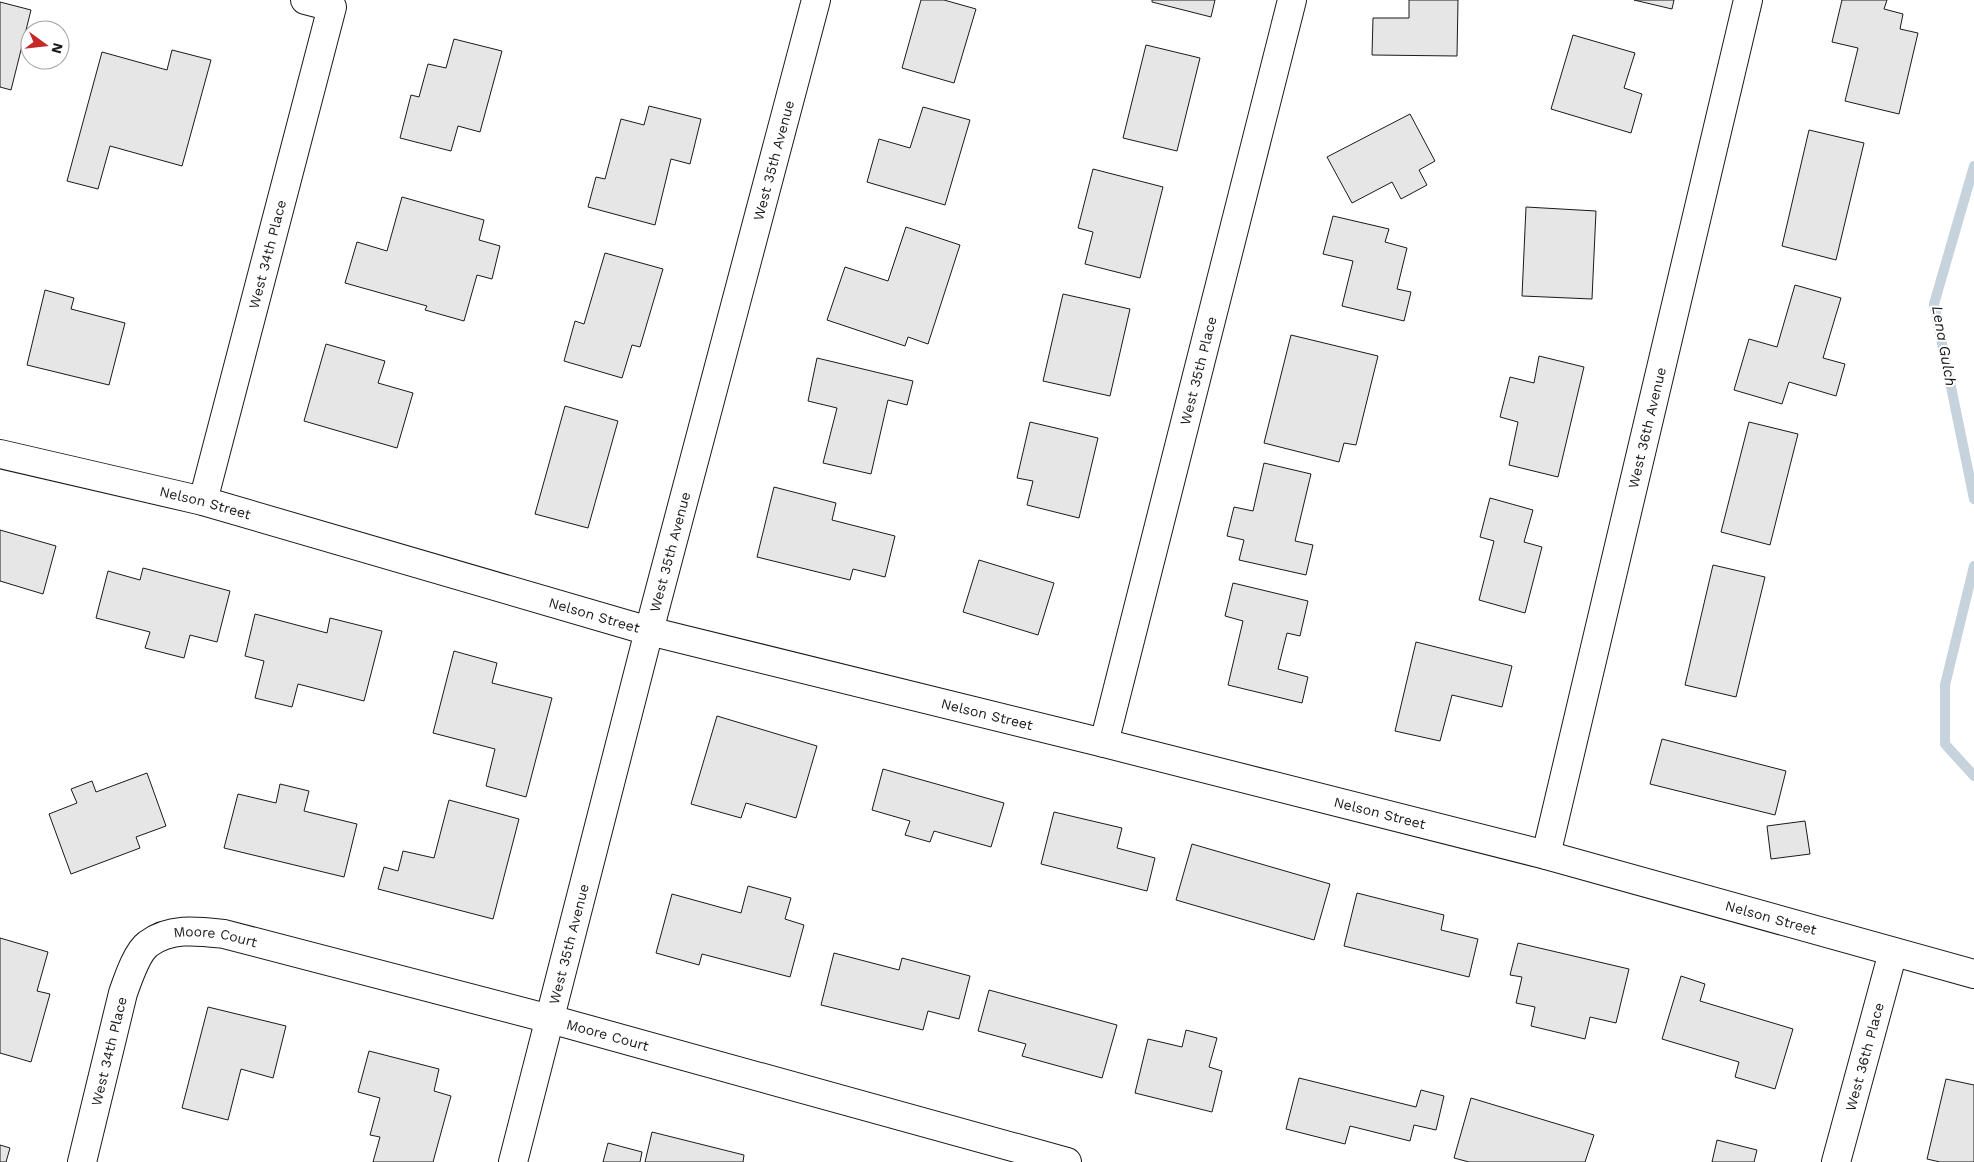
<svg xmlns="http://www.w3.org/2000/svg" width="1974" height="1162" viewBox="0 0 1974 1162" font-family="'Work Sans',sans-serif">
  <rect width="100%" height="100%" fill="#fff"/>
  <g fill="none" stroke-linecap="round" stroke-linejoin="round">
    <g stroke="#c6d2dc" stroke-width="10">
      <path d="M1974,166l-40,138 40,195"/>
      <path d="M1974,566l-29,119v59l29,32"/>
    </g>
  </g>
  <g fill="#e6e6e6" stroke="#1a1a1a">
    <path d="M921,0h23l32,9 -22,74 -52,-15z"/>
    <path d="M1152,0h63l-4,17 -59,-15z"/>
    <path d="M1409,0h49l-1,56 -85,-1 1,-37h36z"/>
    <path d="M1634,0h40l-2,9z"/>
    <path d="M1842,0h45l-3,9 19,5 -3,15 18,4 -19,81 -54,-13 13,-53 -26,-6z"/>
    <path d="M0,2l31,8 -20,80 -11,-3z"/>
    <path d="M1573,35l62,18 -11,35 18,6 -11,39 -80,-24z"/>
    <path d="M454,39l48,12 -22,81 -22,-6 -7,25 -51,-13 11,-43 8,2 9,-33 18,4z"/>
    <path d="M1146,45l54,13 -23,93 -54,-13z"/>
    <path d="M172,50l39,10 -29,106 -72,-20 -12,43 -31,-8 35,-129 65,18z"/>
    <path d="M649,106l52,13 -11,45 -19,-5 -16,66 -67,-18 8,-30 9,2 16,-60 23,6z"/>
    <path d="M923,107l47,13 -25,85 -78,-23 12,-43 31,9z"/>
    <path d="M1410,114l25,47 -16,9 8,15 -26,14 -9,-17 -40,21 -25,-46z"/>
    <path d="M1809,130l55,13 -28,117 -54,-14z"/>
    <path d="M1093,169l70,18 -23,91 -55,-14 8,-32 -15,-4z"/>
    <path d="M402,197l82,23 -5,20 21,6 -8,33 -15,-4 -13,46 -39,-11 2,-4 -82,-23 12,-41 30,9z"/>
    <path d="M1526,207l70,4 -4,88 -70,-3z"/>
    <path d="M1333,216l56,13 -4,13 22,6 -10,41 14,3 -7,29 -62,-15 11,-45 -30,-7z"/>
    <path d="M906,227l54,18 -32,99 -20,-7 -3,9 -78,-26 18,-53 43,14z"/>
    <path d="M605,253l58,16 -23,78 -8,-2 -10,33 -58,-17 11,-40 9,3z"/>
    <path d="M1795,285l46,13 -18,60 22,6 -9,32 -47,-14 -7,22 -48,-14 15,-51 28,8z"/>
    <path d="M45,290l29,8 -3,11 54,14 -16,62 -82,-20z"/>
    <path d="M1063,294l67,15 -20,87 -67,-15z"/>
    <path d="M1291,335l87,21 -22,89 -12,-2 -5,19 -75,-19z"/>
    <path d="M326,344l59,17 -7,22 35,10 -16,55 -93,-27z"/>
    <path d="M1539,356l45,11 -26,110 -49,-12 9,-43 -18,-5 10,-40 24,6z"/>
    <path d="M817,358l96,23 -6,24 -19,-5 -17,74 -48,-11 14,-55 -29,-7z"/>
    <path d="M565,406l53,15 -30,107 -53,-14z"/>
    <path d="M1030,422l68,16 -19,80 -52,-13 6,-24 -16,-3z"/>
    <path d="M1749,422l49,12 -28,111 -49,-13z"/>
    <path d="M1264,463l47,11 -16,67 18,4 -7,30 -67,-15 5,-20 -17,-4 7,-29 19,4z"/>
    <path d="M774,487l62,16 -4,17 63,16 -10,41 -32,-8 -3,11 -93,-23z"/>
    <path d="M1490,498l43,12 -9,32 18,5 -17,66 -46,-13 15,-59 -14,-4z"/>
    <path d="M0,530l56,16 -13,48 -43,-13z"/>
    <path d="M979,560l75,23 -16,52 -75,-23z"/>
    <path d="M1713,565l52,12 -29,120 -51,-12z"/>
    <path d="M143,568l87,23 -13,51 -27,-7 -6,23 -39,-10 5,-16 -54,-14 12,-47 32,9z"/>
    <path d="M1233,583l75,18 -8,35 -13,-3 -9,36 30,8 -6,26 -74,-18 15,-64 -18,-5z"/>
    <path d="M255,614l72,19 3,-15 52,13 -18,70 -66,-17 -6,23 -37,-9 9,-37 -19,-5z"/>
    <path d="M1416,642l96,24 -10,41 -50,-12 -12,46 -45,-10z"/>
    <path d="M454,651l43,12 -5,20 60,15 -26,99 -40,-11 9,-37 -62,-16z"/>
    <path d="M717,716l100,30 -21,72 -50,-15 -5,15 -50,-14z"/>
    <path d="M1662,739l124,32 -11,44 -125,-31z"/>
    <path d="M883,769l121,34 -13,44 -57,-16 -4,11 -25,-7 5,-14 -38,-11z"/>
    <path d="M147,773l19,53 -30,11 4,11 -69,26 -22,-60 28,-11 -6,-14 21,-8 4,11z"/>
    <path d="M280,784l29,7 -5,20 53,13 -13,53 -120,-29 14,-54 38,9z"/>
    <path d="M449,800l70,19 -26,100 -115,-30 6,-22 14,4 5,-20 31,7z"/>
    <path d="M1054,812l68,16 -5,20 38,10 -8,33 -106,-27z"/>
    <path d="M1805,821l5,33 -39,5 -4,-33z"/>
    <path d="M1192,844l138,40 -16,56 -138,-40z"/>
    <path d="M748,886l43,12 -6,21 19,6 -14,52 -88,-23 -3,11 -43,-12 16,-59 69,19z"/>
    <path d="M1357,893l87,22 -3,15 37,9 -9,38 -125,-31z"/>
    <path d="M0,938l48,14 -11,39 13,3 -19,68 -31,-9z"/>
    <path d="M1518,943l111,26 -13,54 -26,-6 -5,22 -54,-13 4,-19 -19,-4 6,-26 -12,-2z"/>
    <path d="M834,953l65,17 3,-12 68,18 -11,43 -31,-8 -5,19 -102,-25z"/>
    <path d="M1681,976l24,8 -5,17 93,28 -18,60 -40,-12 4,-15 -77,-23z"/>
    <path d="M989,990l128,35 -15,53 -80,-22 4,-12 -48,-13z"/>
    <path d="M208,1007l78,19 -13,52 -32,-9 -13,51 -46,-12z"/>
    <path d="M1186,1030l31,8 -8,29 13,4 -10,41 -77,-19 13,-54 34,8z"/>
    <path d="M369,1051l70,18 -5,22 17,5 -18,66h-60l7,-25 -10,-2 10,-37 -22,-6z"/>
    <path d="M1299,1078l117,29 5,-17 23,6 -8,34 -22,-5 -4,16 -60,-15 -5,18 -59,-15z"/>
    <path d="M1946,1079l28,6v77h-34l-13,-3z"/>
    <path d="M1471,1098l123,37 -9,27h-116l-15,-4z"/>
    <path d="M652,1132l92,23 -1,7h-98z"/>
    <path d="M1717,1140l40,10 -3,12h-42z"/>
    <path d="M608,1143l34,9 -2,10h-37z"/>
    <path d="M0,1145l10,3 -4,14h-6z"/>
  </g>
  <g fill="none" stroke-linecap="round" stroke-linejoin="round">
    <defs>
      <g id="street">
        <path id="s1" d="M0,454l203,47 446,130 455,112 442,112 428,119"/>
        <path id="s2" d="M203,501l129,-494 -27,-7"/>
        <path id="s3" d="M1104,743l188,-743"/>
        <path id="s4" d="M1546,855l202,-855"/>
        <path id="s5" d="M82,1162l41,-169c5,-14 14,-41 25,-49 22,-17 50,-13 76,-10l326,85 517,143"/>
        <path id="s6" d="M513,1162l136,-531 167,-631"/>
        <path id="s7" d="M1836,1162l57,-210"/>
      </g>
    </defs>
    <use href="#street" stroke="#1a1a1a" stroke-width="30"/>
    <use href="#street" stroke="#fff" stroke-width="28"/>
  </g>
  <g text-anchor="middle" stroke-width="4" stroke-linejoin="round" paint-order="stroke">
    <g font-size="14" fill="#1a1a1a" stroke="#fff">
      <text dy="5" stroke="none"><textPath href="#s6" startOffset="1035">West 35th Avenue</textPath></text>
      <text dy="5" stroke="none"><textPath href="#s2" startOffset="255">West 34th Place</textPath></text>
      <text dy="5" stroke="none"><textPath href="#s3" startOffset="384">West 35th Place</textPath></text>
      <text dy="5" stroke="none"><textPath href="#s4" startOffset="439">West 36th Avenue</textPath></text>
      <text dy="5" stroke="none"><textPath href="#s1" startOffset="211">Nelson Street</textPath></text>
      <text dy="5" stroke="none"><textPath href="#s6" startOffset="630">West 35th Avenue</textPath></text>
      <text dy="5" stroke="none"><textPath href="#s1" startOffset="616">Nelson Street</textPath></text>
      <text dy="5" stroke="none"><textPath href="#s1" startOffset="1021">Nelson Street</textPath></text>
      <text dy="5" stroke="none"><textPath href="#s1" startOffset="1426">Nelson Street</textPath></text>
      <text dy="5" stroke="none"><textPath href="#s1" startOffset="1831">Nelson Street</textPath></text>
      <text dy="5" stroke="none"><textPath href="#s5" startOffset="300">Moore Court</textPath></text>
      <text dy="5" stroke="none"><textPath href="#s6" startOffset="225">West 35th Avenue</textPath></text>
      <text dy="5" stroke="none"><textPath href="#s5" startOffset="705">Moore Court</textPath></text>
      <text dy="5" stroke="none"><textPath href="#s5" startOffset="114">West 34th Place</textPath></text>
      <text dy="5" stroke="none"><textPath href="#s7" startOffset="109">West 36th Place</textPath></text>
    </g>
    <g font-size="15" font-style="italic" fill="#1a1a1a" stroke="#fff">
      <text transform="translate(1944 346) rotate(80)" y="5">Lena Gulch</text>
    </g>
  </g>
  <g transform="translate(45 45) rotate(105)"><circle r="24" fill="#ffffff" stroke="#a3a3a3"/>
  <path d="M0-4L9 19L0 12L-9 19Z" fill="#c62828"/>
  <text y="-8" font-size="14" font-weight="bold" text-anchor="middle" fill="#1a1a1a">N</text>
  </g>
</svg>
